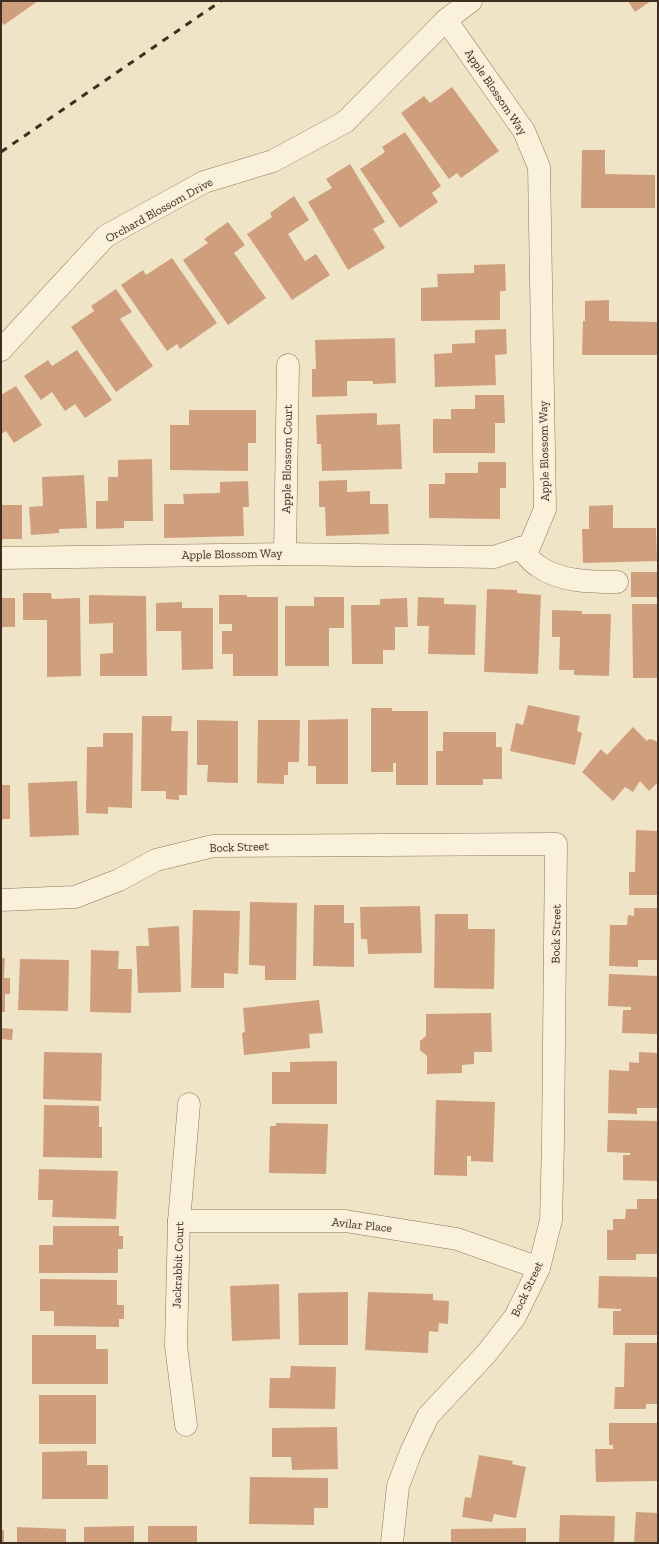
<svg xmlns="http://www.w3.org/2000/svg" width="659" height="1544" viewBox="0 0 659 1544" font-family="'Zilla Slab',serif">
  <rect width="100%" height="100%" fill="#f0e4c7"/>
  <g fill="#cf9f7d">
    <path d="M1,1h37l-34,24 -3,-4z"/>
    <path d="M628,1h23l-16,11z"/>
    <path d="M452,87l47,64 -38,27 -4,-5 -8,6 -48,-66 23,-17 6,7z"/>
    <path d="M405,132l36,54 -9,7 6,9 -38,26 -40,-59 25,-17 -3,-5z"/>
    <path d="M582,150h23v24l50,1v33h-74z"/>
    <path d="M350,164l35,58 -12,7 12,19 -37,22 -40,-68 24,-14 -6,-9z"/>
    <path d="M294,196l15,24 -21,14 17,27 11,-7 14,21 -38,25 -45,-66 25,-17 -2,-4z"/>
    <path d="M228,222l17,23 -11,8 32,45 -38,27 -45,-65 25,-17 -4,-4z"/>
    <path d="M172,258l45,65 -37,26 -3,-5 -10,7 -46,-66 22,-15 3,5z"/>
    <path d="M505,264l1,27h-6v29l-79,1v-33l17,-1 -1,-13 37,-1v-8z"/>
    <path d="M116,289l16,23 -12,7 33,47 -37,26 -45,-65 23,-16 -3,-5z"/>
    <path d="M609,300v21l48,1v33h-75l1,-34h2v-20z"/>
    <path d="M506,329l1,25 -12,1 1,30 -61,2 -1,-33 18,-1v-9l23,-1v-13z"/>
    <path d="M395,338l1,45 -23,1v-3h-26v15l-35,1v-28h4l-1,-29z"/>
    <path d="M77,350l35,50 -27,18 -10,-14 -10,7 -13,-19 -11,8 -17,-24 24,-16 4,6z"/>
    <path d="M16,386l26,39 -28,18 -8,-12 -5,3v-39z"/>
    <path d="M475,395h29l1,28h-10v30h-62v-34h18v-10h24z"/>
    <path d="M189,410h67v33h-8v28l-78,-1v-45h19z"/>
    <path d="M377,413v12l23,-1 2,45 -80,2 -1,-27h-4l-1,-29z"/>
    <path d="M152,459l1,62h-29v7l-28,1v-28h12v-24h10v-17z"/>
    <path d="M478,462h28v26h-6v31l-71,-1v-34h16v-11h33z"/>
    <path d="M84,475l3,53 -28,1v4l-28,2 -2,-28 14,-1 -1,-29z"/>
    <path d="M347,480v12l23,-1v13h18l1,30 -63,2 -1,-29h-6v-26z"/>
    <path d="M248,481l1,26h-6l1,29 -80,2v-34h20l-1,-10 37,-1v-11z"/>
    <rect x="1" y="505" width="21" height="34"/>
    <path d="M613,505v23h43l1,33 -74,2 -1,-34h7v-23z"/>
    <rect x="631" y="572" width="27" height="25"/>
    <path d="M487,589l30,1v3l24,2 -3,79 -54,-2z"/>
    <path d="M23,593h28l1,6 28,-1 1,78 -34,1v-57h-24z"/>
    <path d="M89,595l57,1 1,80h-47v-22l13,-1v-30l-24,1z"/>
    <path d="M219,595h28v2h31v79h-45v-22h-11v-23h10v-7h-13z"/>
    <path d="M314,597h30v31h-15v38h-44v-60h29z"/>
    <path d="M418,597l26,1v6l32,1 -1,50 -47,-1 1,-28h-12z"/>
    <rect x="1" y="598" width="14" height="29"/>
    <path d="M407,598l1,29h-13v23h-12v14h-31l-1,-59h29v-6z"/>
    <path d="M182,602v6h31v61l-31,1 -1,-39h-25v-28z"/>
    <path d="M632,604h26v74h-25z"/>
    <path d="M552,610l30,1v3h29l-2,62 -35,-1v-5h-15l1,-33h-8z"/>
    <path d="M528,705l52,11 -3,15 5,2 -7,32 -65,-14 6,-28 7,2z"/>
    <path d="M371,708h21v3h36v74h-32v-22h-3v9h-22z"/>
    <path d="M142,716h30l-1,15h17l-1,64h-8v5l-13,-1v-8h-25z"/>
    <path d="M348,719v65h-32v-18h-8v-46z"/>
    <path d="M197,720l41,1v62l-31,-1 1,-17h-11z"/>
    <path d="M258,720h42l-1,42h-11v13h-4v9l-27,-1z"/>
    <path d="M633,727l14,14 2,-2 5,1 4,3v39l-9,9 -9,-10 -7,11 -8,-5 -12,14 -31,-29 19,-23 6,6z"/>
    <path d="M443,732h53v15h6v32h-19v6h-47v-34h7z"/>
    <path d="M103,733h30l-1,75 -24,-1v7l-22,-1 1,-66h16z"/>
    <path d="M77,781l2,54 -49,2 -2,-54z"/>
    <rect x="1" y="785" width="9" height="34"/>
    <path d="M636,830l22,1v64h-29v-23h6z"/>
    <path d="M250,902l47,1 -1,77h-31v-14l-16,-1z"/>
    <path d="M314,905h30v18h10v44l-41,-1z"/>
    <path d="M420,906l2,47 -54,1 -1,-15h-6l-1,-32z"/>
    <path d="M634,908h24v52h-20v7l-29,-1 1,-41h17l1,-10 6,1z"/>
    <path d="M193,910l47,1 -2,63 -14,-1v15h-33z"/>
    <path d="M435,914h33v15h27l-1,60 -60,-1z"/>
    <path d="M179,926l2,66 -43,1 -2,-47h13l-1,-18z"/>
    <path d="M91,950l28,1 -1,18h14l-1,44 -41,-1z"/>
    <path d="M1,958h4l-1,20h6v16h-5v18h-4z"/>
    <path d="M20,959l49,1 -1,51 -50,-1z"/>
    <path d="M609,974l49,2v58l-36,-1 1,-23h8v-3l-23,-1z"/>
    <path d="M319,1000l4,33 -14,1 1,14 -66,7 -2,-22 3,-1 -2,-24z"/>
    <path d="M491,1013l1,39h-18v12l-12,1v8l-35,1v-18l-7,-6v-9l6,-5v-22z"/>
    <path d="M1,1028l12,1 -1,11 -11,-1z"/>
    <path d="M44,1052l58,1 -1,48 -58,-2z"/>
    <path d="M639,1052l19,1v55h-21v6l-29,-1 1,-43 20,1v-9l10,1z"/>
    <path d="M337,1061v43h-65v-32h18v-10z"/>
    <path d="M436,1100l59,2 -2,60 -22,-1v-5h-4v20l-33,-1z"/>
    <path d="M44,1105l55,1v21h3v31l-59,-1z"/>
    <path d="M608,1120l50,1v60l-35,-1v-25h7v-2l-23,-1z"/>
    <path d="M276,1123l52,1 -2,50 -57,-1 1,-47h6z"/>
    <path d="M39,1169l79,2 -2,48 -64,-2 1,-17h-15z"/>
    <path d="M637,1199h21v55h-22v6h-29v-30h6v-11h12l1,-10h11z"/>
    <path d="M53,1226h66v10h4v13h-5v24h-79v-28h14z"/>
    <path d="M599,1276l59,1v58h-45v-24h8v-2l-23,-1z"/>
    <path d="M40,1279l77,1v25h7v14h-5v8l-65,-1v-15h-14z"/>
    <path d="M279,1284l1,55 -48,2 -2,-55z"/>
    <path d="M348,1292v53h-49l-1,-52z"/>
    <path d="M368,1292l65,2v6l16,1 -1,23 -9,-1 -1,9 -9,-1 -1,22 -63,-3z"/>
    <path d="M32,1335h64v14h12v35h-76z"/>
    <path d="M625,1343h32l1,61h-12v5h-32l1,-22h9z"/>
    <path d="M291,1366l45,1 -1,42 -66,-1 1,-30h20z"/>
    <rect x="39" y="1395" width="57" height="49"/>
    <path d="M609,1423h49v58l-62,1 -1,-33h18v-4h-4z"/>
    <path d="M337,1427l1,42 -46,1 -1,-13h-19v-29z"/>
    <path d="M87,1451v14h21v34h-66v-47z"/>
    <path d="M479,1455l34,6 -1,3 14,3 -10,51 -22,-4 -2,8 -30,-5 3,-20 6,1z"/>
    <path d="M250,1477l78,1v30h-14v17l-65,-1z"/>
    <path d="M636,1512l22,1v30h-24z"/>
    <path d="M560,1515l55,1 -1,27h-55z"/>
    <path d="M134,1526v17h-50v-16z"/>
    <rect x="148" y="1526" width="49" height="17"/>
    <path d="M17,1527l49,2v14h-49z"/>
    <path d="M526,1528v15h-75v-14z"/>
    <rect x="1" y="1530" width="3" height="13"/>
  </g>
  <g fill="none" stroke-linecap="round" stroke-linejoin="round">
    <defs>
      <g id="minor">
        <path d="M1,350l105,-114 98,-54 69,-21 72,-39 101,-102 25,-19"/>
        <path d="M520,548c6,6 11,14 18,18 22,16 54,16 79,16"/>
        <path d="M285,554l3,-189"/>
        <path d="M1,558l284,-4 209,3 36,-12 15,-36 -6,-342 -15,-36 -78,-111"/>
        <path d="M1,900l74,-3 44,-17 37,-20 57,-14 343,-2 -3,298 -2,78 -12,48 -24,49 -29,37 -58,62 -17,36 -13,34 -6,57"/>
        <path d="M179,1221h166l112,18 82,29"/>
        <path d="M186,1425l-10,-79 3,-125 10,-117"/>
      </g>
    </defs>
    <use href="#minor" stroke="#8d765c" stroke-width="23"/>
    <use href="#minor" stroke="#faf1db" stroke-width="22"/>
    <path stroke="#3d2e20" stroke-width="3" stroke-dasharray="7 7" stroke-linecap="butt" d="M1,152l220,-151"/>
  </g>
  <g text-anchor="middle" stroke-width="4" stroke-linejoin="round" paint-order="stroke">
    <g font-size="12" fill="#3d2e20" stroke="#f7eed7">
      <text transform="translate(496 92) rotate(56)" y="4">Apple Blossom Way</text>
      <text transform="translate(159 210) rotate(-29)" y="4">Orchard Blossom Drive</text>
      <text transform="translate(544 451) rotate(-91)" y="4">Apple Blossom Way</text>
      <text transform="translate(287 459) rotate(-89)" y="4">Apple Blossom Court</text>
      <text transform="translate(232 554) rotate(-1)" y="4">Apple Blossom Way</text>
      <text transform="translate(239 847) rotate(-2)" y="4">Bock Street</text>
      <text transform="translate(556 934) rotate(-89)" y="4">Bock Street</text>
      <text transform="translate(362 1225) rotate(6)" y="4">Avilar Place</text>
      <text transform="translate(178 1265) rotate(-88)" y="4">Jackrabbit Court</text>
      <text transform="translate(527 1289) rotate(-65)" y="4">Bock Street</text>
    </g>
  </g>
  <rect width="659" height="1544" fill="none" stroke="#3d2e20" stroke-width="4"/>
</svg>
